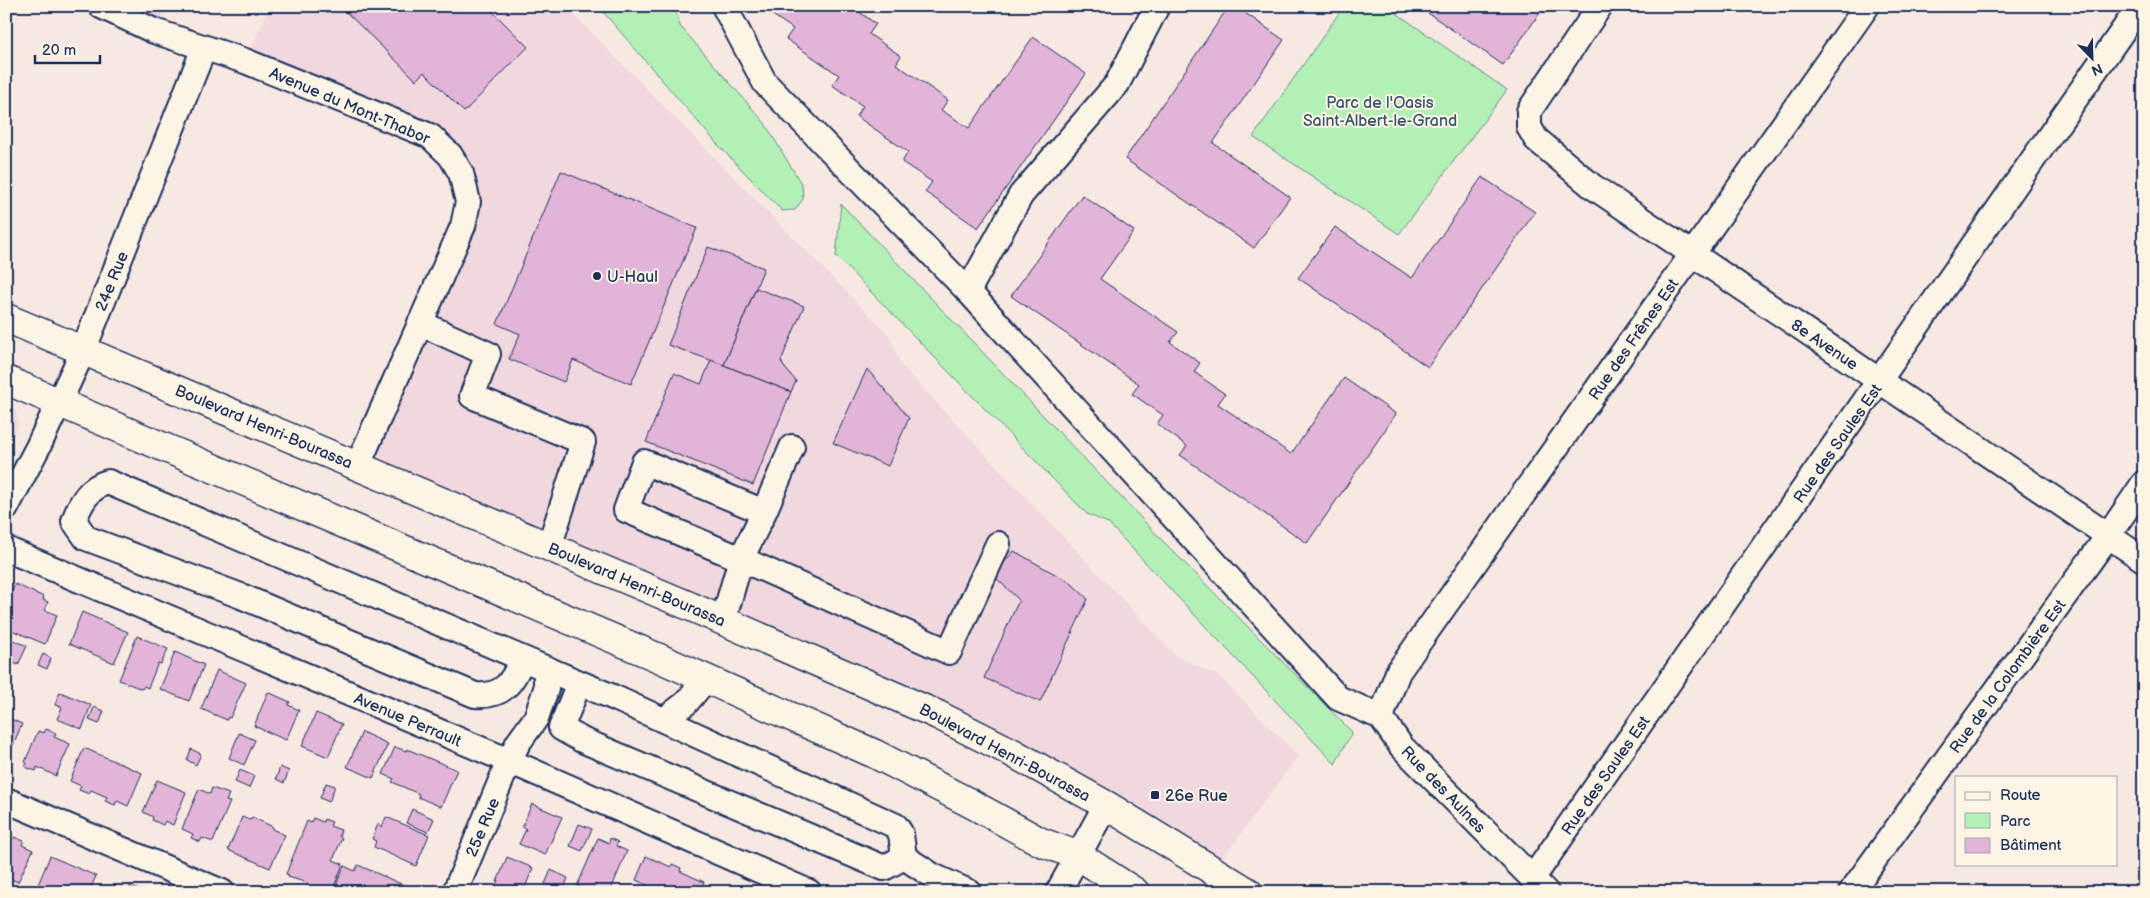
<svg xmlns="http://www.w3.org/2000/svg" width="2150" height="898" viewBox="0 0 2150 898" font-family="'Balsamiq Sans',sans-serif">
  <rect width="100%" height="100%" fill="#f7e8e2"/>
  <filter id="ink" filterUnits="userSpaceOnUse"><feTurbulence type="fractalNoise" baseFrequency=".02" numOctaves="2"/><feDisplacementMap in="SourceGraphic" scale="10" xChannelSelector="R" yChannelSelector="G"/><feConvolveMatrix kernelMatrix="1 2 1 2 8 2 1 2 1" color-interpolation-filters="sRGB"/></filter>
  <g filter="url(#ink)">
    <g fill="#f1d8df">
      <path d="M101,6h66l-13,25z"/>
      <path d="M270,6h295l324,329 12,30 275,291 44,21 78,79 -84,114 -131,-78 -725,-327 105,-239 -13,-71 -205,-94z"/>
      <path d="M6,406h6l5,8 1,12 -12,26z"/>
    </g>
    <g fill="#b3f0b6" stroke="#67908a">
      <path d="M598,6h76l6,20 84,96 38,63 1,14 -8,11 -13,1 -64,-66z"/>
      <path d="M1344,6h42l121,84 -108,144 -146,-97z"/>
      <path d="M841,204l321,336 190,192 -17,32 -227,-241 -21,-9 -251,-258z"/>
    </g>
    <g fill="#e2b4d7" stroke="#1b2f5e">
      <path d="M340,6h147l41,41 -64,65 -40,-40 -8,8z"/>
      <path d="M851,6l25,18 -7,10 32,22 -5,8 52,36 -7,10 28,18 64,-91 53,37 -108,154 -53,-36 7,-10 -30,-20 6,-10 -52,-36 7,-10 -31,-21 7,-10 -53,-36 7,-10 -32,-22z"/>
      <path d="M1229,6h6l49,34 -71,103 77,54 -36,51 -129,-89z"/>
      <path d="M1418,6h113l9,7 -37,52z"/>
      <path d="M561,171l136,57 -66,156 -58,-24 -9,22 -55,-23 11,-25 -23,-10z"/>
      <path d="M1482,177l53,35 -107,155 -130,-89 37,-51 77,51z"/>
      <path d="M1082,195l52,36 -34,48 78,53 -8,10 30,21 -6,9 31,22 -7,10 73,50 53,-76 52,36 -89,129 -127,-88 7,-9 -30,-22 6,-9 -31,-21 7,-10 -128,-88z"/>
      <path d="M708,247l56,21 -40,97 -56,-20z"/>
      <path d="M756,288l48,18 -23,55 3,6 12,14 -5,11 -67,-27z"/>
      <path d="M711,360l80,32 -38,93 -107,-43 28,-69 27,11z"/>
      <path d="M867,369l42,49 -21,48 -55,-23z"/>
      <path d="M1014,551l57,32 17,16 -48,103 -56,-24 35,-78 -26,-25z"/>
      <path d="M15,584l29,13 -1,3 5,2 -3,8 12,5 -12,29 -34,-14 -2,4 -3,-1v-28z"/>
      <path d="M82,612l46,20 -14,31 -45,-19z"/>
      <path d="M137,636l31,13 -7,15 -3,-1 -10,25 -4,-2 -2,3 -23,-9z"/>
      <path d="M6,637l21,9 -9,19 -4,-2 -8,18z"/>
      <path d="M175,652l29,13 -15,36 -29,-12z"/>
      <path d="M43,654l8,4 -4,11 -9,-4z"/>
      <path d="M217,670l29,13 -16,35 -2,-1 -1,3 -26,-11z"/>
      <path d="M60,692l31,13 -9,24 -25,-10 5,-12 -7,-2z"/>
      <path d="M268,692l22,10 -2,3 11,5 -13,30 -32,-14z"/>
      <path d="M94,707l10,4 -5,13 -10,-4z"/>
      <path d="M316,713l26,11 -14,33 -26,-11z"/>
      <path d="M6,717l16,7 -12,28 -4,-2z"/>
      <path d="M46,729l10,4 -2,4 16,7 -14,32 -19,-9 -1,4 -11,-4 2,-4 -2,-1 13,-31 6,2z"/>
      <path d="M362,732l26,12 -15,34 -26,-11z"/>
      <path d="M239,733l16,7 -11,25 -15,-7z"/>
      <path d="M395,747l11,4 1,-2 50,21 -16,37 -23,-10 1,-3 -27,-12 2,-3 -11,-5z"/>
      <path d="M84,748l58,25 -14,33 -11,-5 -2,4 -10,-4 2,-4 -16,-7 -2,4 -10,-4 2,-4 -11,-5z"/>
      <path d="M191,749l10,5 -5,11 -9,-5z"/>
      <path d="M280,767l9,4 -5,12 -8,-4z"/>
      <path d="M240,770l14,6 -5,12 -14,-6z"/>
      <path d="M157,780l29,12 -13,33 -8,-4 -2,4 -11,-5 1,-3 -10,-5z"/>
      <path d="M326,783l9,3 -6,16 -9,-4z"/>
      <path d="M212,788l17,6 -3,7 4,1 -17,40 -11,-4 -2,4 -9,-4 2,-4 -11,-5 17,-40 11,5z"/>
      <path d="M532,804l30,13 -17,38 -26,-11 7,-15 -4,-2z"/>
      <path d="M412,809l22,10 -6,13 -22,-9z"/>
      <path d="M242,817l8,3 2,-3 21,10 -1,2 13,6 -15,33 -42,-18z"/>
      <path d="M386,817l43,18 -13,31 -42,-19 2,-6 -4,-2 6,-15 4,3z"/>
      <path d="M313,818l10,4 1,-3 8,3 -2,4 11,4 -2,6 3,2 -9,22 10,4 -11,28 -11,-5 -4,2 -10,-4 1,-2 -20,-6 1,-2 -3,-1 21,-53 4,2z"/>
      <path d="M579,824l13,5 -10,22 -12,-5z"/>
      <path d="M6,834h3l-2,5 5,2 2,-4 10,4 -2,4 11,5 -15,32 -12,-5z"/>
      <path d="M598,838l11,5 1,-5 8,4 -2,4 11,5 -17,41h-28l1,-4 -6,-2z"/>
      <path d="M50,856l46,20 -7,16h-54z"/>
      <path d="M646,856l25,11 1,-3 9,4 -1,3 24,11 -4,10h-38l-26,-12z"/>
      <path d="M507,857l26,11 -10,24h-30z"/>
      <path d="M358,865l48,21 -2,6h-66l-4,-2 10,-24 11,5z"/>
      <path d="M551,870l17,8 -5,13 -18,-7z"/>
      <path d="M130,886l14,6h-25l2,-5 8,3z"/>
    </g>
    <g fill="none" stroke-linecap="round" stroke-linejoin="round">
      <defs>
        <g id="minor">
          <path d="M101,6l53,25 91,30 185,75 20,19 11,18 7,29 -5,24 -105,239"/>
          <path d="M724,6l41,77 203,208 370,407 43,19"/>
          <path d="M1600,6l-71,105v16l7,12 56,47 552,374"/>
          <path d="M968,291l53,-96 96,-111 40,-78"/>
          <path d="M420,323l68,31 -16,42 111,46 -34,105"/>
          <path d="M6,508l32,-61 45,-96 121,-303"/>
          <path d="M764,512l-120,-50 -18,48 115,49 23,-47 28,-65"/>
          <path d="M6,549l503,212 300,131"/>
          <path d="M723,621l18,-62 208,93 49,-108"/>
          <path d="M523,659c-12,24 -19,38 -48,36l-234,-99 -155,-58 -12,-17c6,-18 15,-34 34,-39l507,216 281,128 5,8 3,23 29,19 36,16"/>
          <path d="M579,683l-18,45 21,12 302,128 20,-11"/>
          <path d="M664,720l22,-17 20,-24"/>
          <path d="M6,800l216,92"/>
          <path d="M1532,879l608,-873"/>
          <path d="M455,892l54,-131 9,-18 18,-25 10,-29v-14l2,-6"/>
          <path d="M1058,892l48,-87"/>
          <path d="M1546,892l-145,-146 -20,-29 17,-45 469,-666"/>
          <path d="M1851,892l257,-356 36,-53"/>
        </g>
        <g id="major">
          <path d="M6,318l681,287 251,110 73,37 95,53 142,87"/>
          <path d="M6,380l653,278 216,96 95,49 71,39 38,14 56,36"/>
        </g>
      </defs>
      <use href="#minor" stroke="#1b2f5e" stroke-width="28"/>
      <use href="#major" stroke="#1b2f5e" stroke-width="31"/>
      <use href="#minor" stroke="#fcf5e5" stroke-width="24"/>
      <use href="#major" stroke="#fcf5e5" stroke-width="28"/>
    </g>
  </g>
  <g fill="#1b2f5e" stroke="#fcf5e5" stroke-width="2">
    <circle cx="597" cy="276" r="5"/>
    <rect x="1150" y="790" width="10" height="10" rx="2.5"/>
  </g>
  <g text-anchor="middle" stroke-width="4" stroke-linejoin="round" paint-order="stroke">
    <g font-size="16" fill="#395670" stroke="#fcf5e5">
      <text x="1380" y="108">Parc de l'Oasis<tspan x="1380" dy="18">Saint-Albert-le-Grand</tspan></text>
    </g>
    <g font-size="16" fill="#1b2f5e" stroke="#fcf5e5">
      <text transform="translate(350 105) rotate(23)" y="6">Avenue du Mont-Thabor</text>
      <text transform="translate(111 281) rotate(-68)" y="6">24e Rue</text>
      <text transform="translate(1633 339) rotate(-55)" y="6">Rue des Frênes Est</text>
      <text transform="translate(1825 344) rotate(34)" y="6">8e Avenue</text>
      <text transform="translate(264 426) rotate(23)" y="6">Boulevard Henri-Bourassa</text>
      <text transform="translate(1837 443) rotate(-55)" y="6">Rue des Saules Est</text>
      <text transform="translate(637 584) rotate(23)" y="6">Boulevard Henri-Bourassa</text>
      <text transform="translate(2007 676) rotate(-54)" y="6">Rue de la Colombière Est</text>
      <text transform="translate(408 719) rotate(23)" y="6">Avenue Perrault</text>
      <text transform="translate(1005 752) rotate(28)" y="6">Boulevard Henri-Bourassa</text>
      <text transform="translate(1605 775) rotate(-55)" y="6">Rue des Saules Est</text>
      <text transform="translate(1444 789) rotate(46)" y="6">Rue des Aulnes</text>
      <text transform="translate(482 827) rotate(-67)" y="6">25e Rue</text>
    </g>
    <g font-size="16" fill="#1b2f5e" stroke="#fcf5e5" text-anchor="start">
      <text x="607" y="282">U-Haul</text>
      <text x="1165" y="801">26e Rue</text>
    </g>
  </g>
  <rect width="2150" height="898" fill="none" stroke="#fcf5e5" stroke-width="25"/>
  <rect x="12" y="12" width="2125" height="873" fill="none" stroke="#1b2f5e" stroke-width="2" filter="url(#ink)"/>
  <rect x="1955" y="776" width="162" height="90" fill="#fcf5e5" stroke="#a2a6af"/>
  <rect x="1965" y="792" width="25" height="8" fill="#fcf5e5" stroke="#a2a6af"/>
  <text x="2000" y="800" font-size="15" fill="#1b2f5e">Route</text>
  <rect x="1965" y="813" width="25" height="15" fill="#b3f0b6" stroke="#a2a6af"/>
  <text x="2000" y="826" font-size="15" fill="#1b2f5e">Parc</text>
  <rect x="1965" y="838" width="25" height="15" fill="#e2b4d7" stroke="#a2a6af"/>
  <text x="2000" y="850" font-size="15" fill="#1b2f5e">Bâtiment</text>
  <g transform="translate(2092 58) rotate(157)" stroke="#fcf5e5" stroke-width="4" paint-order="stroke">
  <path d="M0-4L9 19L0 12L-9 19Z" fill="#1b2f5e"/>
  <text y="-8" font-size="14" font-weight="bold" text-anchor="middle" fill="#1b2f5e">N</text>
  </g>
  <path d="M35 55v8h65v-8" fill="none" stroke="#1b2f5e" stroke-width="2.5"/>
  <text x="42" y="55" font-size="15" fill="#1b2f5e" stroke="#fcf5e5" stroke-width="4" paint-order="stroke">20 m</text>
</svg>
